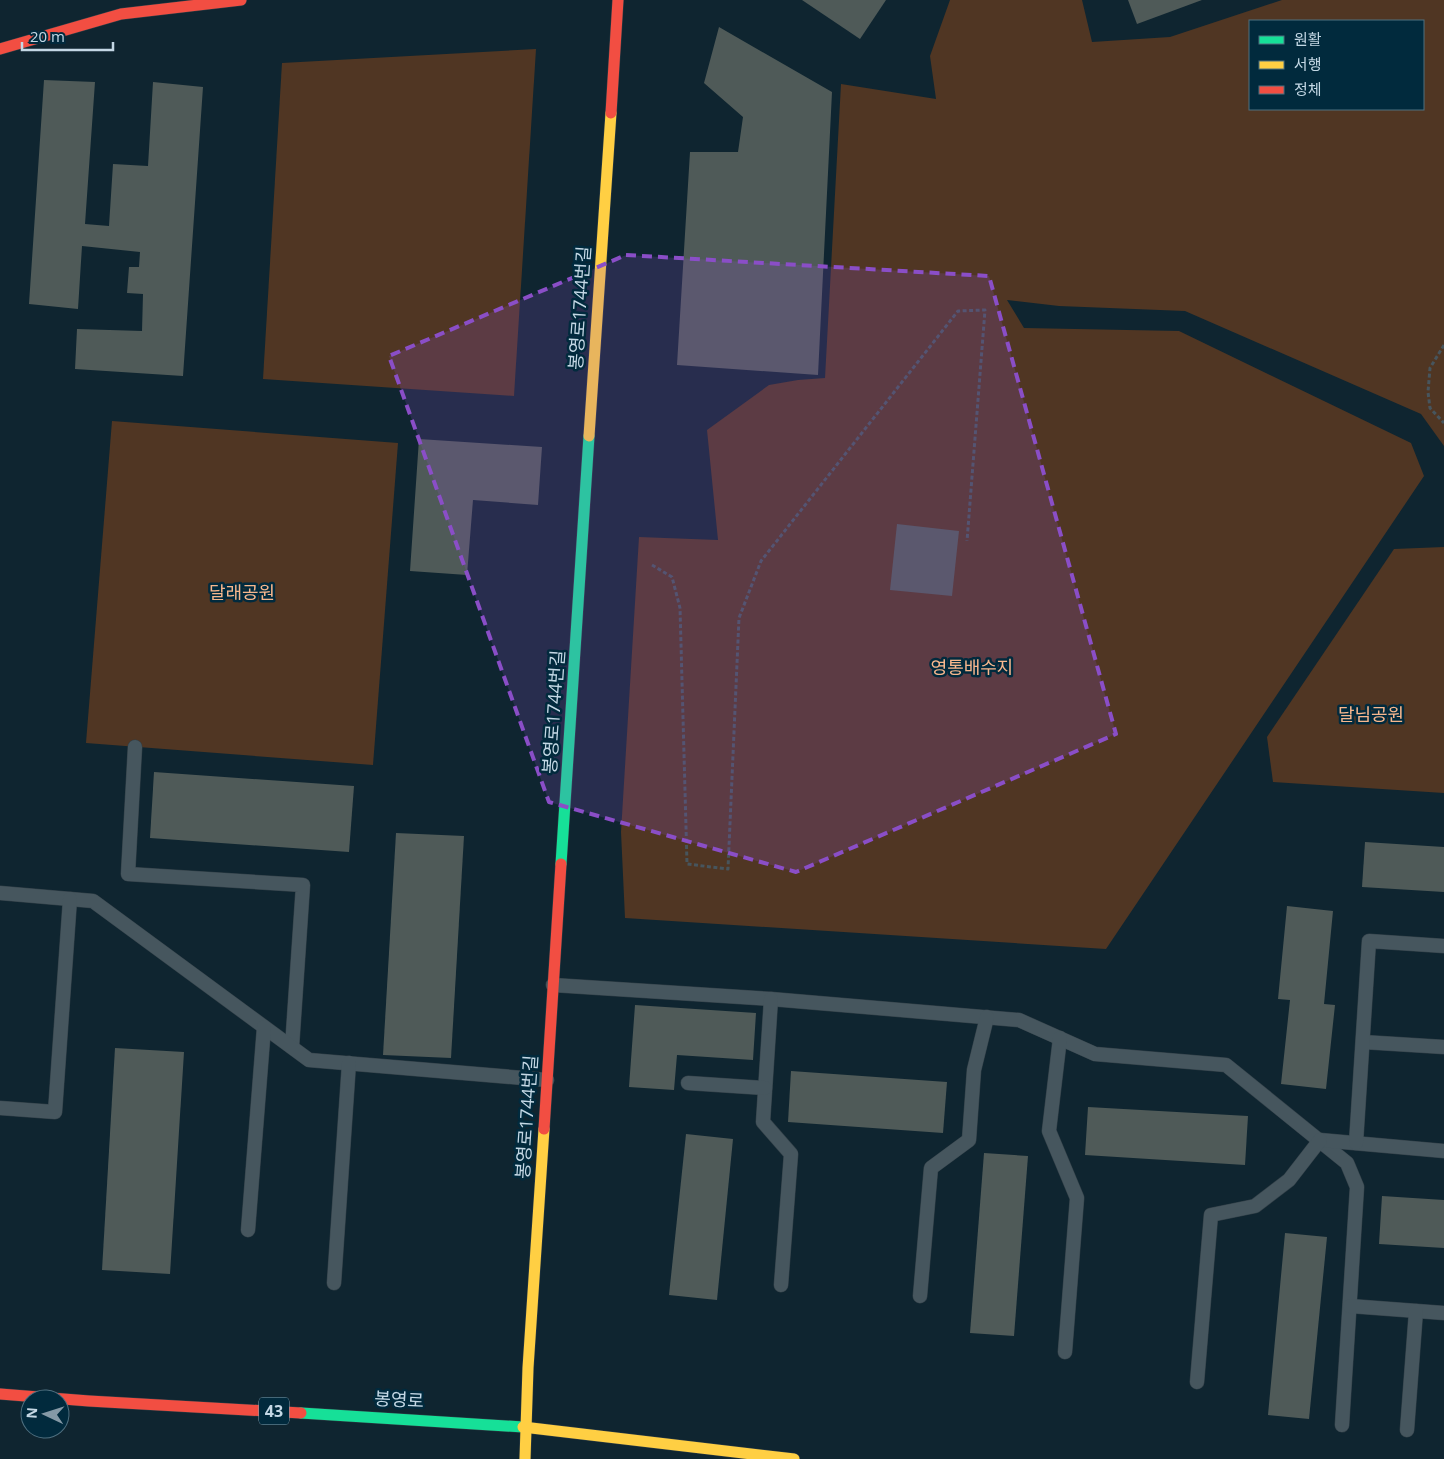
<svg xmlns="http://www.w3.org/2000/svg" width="1444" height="1459" viewBox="0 0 1444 1459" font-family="'Open Sans','Noto Sans KR',sans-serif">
  <rect width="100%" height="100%" fill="#0f2530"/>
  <g fill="#503623" fill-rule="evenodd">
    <path d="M950,0h132l10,42 78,-5 112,-37h162v446l-23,-32 -236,-103 -126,-5 -52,-6 17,28 155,3 232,112 13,33 -318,473 -481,-31 -4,-86 18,-295 79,3 -11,-110 62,-45 29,-5 27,-2 16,-294 95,15 -6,-43zM1250,21h173v88h-173z"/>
    <path d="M536,49l-22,347 -251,-17 19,-316z"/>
    <path d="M112,421l286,22 -25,322 -287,-22z"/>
    <path d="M1444,547v246l-171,-11 -6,-45 127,-188z"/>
  </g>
  <g fill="#4f5a58">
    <path d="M802,0h84l-26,39z"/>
    <path d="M1128,0h74l-65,24z"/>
    <path d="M719,27l113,65 -14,283 -141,-10 13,-213h48l5,-35 -39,-34z"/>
    <path d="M44,80l51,2 -10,142 24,2 4,-62 35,2 5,-84 50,5 -20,289 -108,-7 2,-40 65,2 1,-37 -16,-1 2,-26h10l1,-15 -58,-6 -4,63 -49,-5z"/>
    <path d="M419,439l123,8 -4,58 -65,-5 -6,75 -57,-4z"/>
    <path d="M897,524l62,7 -7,65 -62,-6z"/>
    <path d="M154,772l200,14 -5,66 -199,-14z"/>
    <path d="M396,833l68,3 -13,222 -68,-3z"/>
    <path d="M1365,842l79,5v45l-82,-5z"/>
    <path d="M1287,906l46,5 -9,93 11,1 -9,84 -45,-5 9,-84 -12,-1z"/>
    <path d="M635,1005l121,8 -3,47 -76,-5 -3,35 -45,-3z"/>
    <path d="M115,1048l69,4 -14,222 -68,-4z"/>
    <path d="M791,1071l156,11 -4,51 -155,-11z"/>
    <path d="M1088,1107l160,9 -3,49 -160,-10z"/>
    <path d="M686,1134l47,5 -16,161 -48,-5z"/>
    <path d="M984,1153l44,3 -14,180 -44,-3z"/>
    <path d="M1382,1196l62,4v48l-65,-4z"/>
    <path d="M1285,1233l42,4 -18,182 -41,-4z"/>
  </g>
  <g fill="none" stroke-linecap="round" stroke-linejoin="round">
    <defs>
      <g id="lane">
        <path d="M135,747l-7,127 175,11 -11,162"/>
        <path d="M0,893l93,8 216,159 238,20"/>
        <path d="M553,985l218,14 248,21 76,34 131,11 121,98 10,24 -15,238"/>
        <path d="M771,999l-8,123 28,32 -10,131"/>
        <path d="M1060,1038l-11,93 28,67 -12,154"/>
        <path d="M1363,1042l81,5"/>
        <path d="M688,1083l77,5"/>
        <path d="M0,1108l55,4 15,-213"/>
        <path d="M1320,1140l124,11"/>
        <path d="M1356,1143l13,-202 75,5"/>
        <path d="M248,1230l16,-203"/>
        <path d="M334,1283l15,-220"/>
        <path d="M920,1296l11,-128 38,-28 5,-70 13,-53"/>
        <path d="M1350,1306l94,7"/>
        <path d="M1197,1382l14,-167 44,-9 34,-26 31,-40"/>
        <path d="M1407,1430l9,-119"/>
      </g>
      <g id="fast">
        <path d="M561,864l28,-428"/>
        <path d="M301,1413l222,14"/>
      </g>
      <g id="slow">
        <path d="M589,436l22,-323"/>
        <path d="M523,1427l271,32"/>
        <path d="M525,1459l3,-91 16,-239"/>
      </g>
      <g id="jam">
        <path d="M0,49l121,-35 120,-14"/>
        <path d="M611,113l7,-113"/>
        <path d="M544,1129l17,-265"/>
        <path d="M0,1394l89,7 212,12"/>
      </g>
    </defs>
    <use href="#lane" stroke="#313f47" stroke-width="15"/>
    <use href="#fast" stroke="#313f47" stroke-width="12"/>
    <use href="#slow" stroke="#313f47" stroke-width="12"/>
    <use href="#jam" stroke="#313f47" stroke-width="12"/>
    <g stroke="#47555d" stroke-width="3" stroke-dasharray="4 2.5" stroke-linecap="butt">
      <path d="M1444,345l-14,23 -2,24 2,16 14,15"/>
      <path d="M652,565l20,12 8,31 7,256 41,5 11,-251 22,-57 197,-250 27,-1 -18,231"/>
    </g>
    <use href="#lane" stroke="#46565e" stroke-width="14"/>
    <use href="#fast" stroke="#16e098" stroke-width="11"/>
    <use href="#slow" stroke="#ffcf43" stroke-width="11"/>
    <use href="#jam" stroke="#f24e42" stroke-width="11"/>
  </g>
  <path fill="#8a4ec7" fill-opacity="0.2" stroke="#8a4ec7" stroke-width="4" stroke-dasharray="10 6" stroke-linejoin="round" d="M626,255l363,21 127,458 -320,138 -247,-70 -160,-446z"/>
  <g text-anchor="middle" stroke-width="5" stroke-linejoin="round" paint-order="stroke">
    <rect fill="#012a3d" stroke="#8aa4b3" stroke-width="1" x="259" y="1397.5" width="30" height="27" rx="4"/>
    <g font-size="16" font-weight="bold" fill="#c4d8e5">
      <text x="274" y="1417">43</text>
    </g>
    <g font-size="18" fill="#c4d8e5" stroke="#012a3d">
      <text transform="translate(580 308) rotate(-86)" y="6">봉영로1744번길</text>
      <text transform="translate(554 712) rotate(-86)" y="6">봉영로1744번길</text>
      <text transform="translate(527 1117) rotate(-86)" y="6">봉영로1744번길</text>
      <text transform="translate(399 1400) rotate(3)" y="6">봉영로</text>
    </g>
    <g font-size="18" fill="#f7b78d" stroke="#012a3d">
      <text x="242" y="599">달래공원</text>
      <text x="972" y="674">영통배수지</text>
      <text x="1371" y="721">달님공원</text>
    </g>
  </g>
  <rect x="1249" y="20" width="175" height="90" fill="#012a3d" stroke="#4f7080"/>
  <rect x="1259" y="36" width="25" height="8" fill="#16e098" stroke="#4f7080"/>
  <text x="1294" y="45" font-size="15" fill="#c4d8e5">원활</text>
  <rect x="1259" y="61" width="25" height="8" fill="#ffcf43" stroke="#4f7080"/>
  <text x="1294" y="70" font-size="15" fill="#c4d8e5">서행</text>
  <rect x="1259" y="86" width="25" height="8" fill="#f24e42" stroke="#4f7080"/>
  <text x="1294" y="95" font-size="15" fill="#c4d8e5">정체</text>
  <g transform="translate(45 1414) rotate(274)"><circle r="24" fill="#012a3d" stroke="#4f7080"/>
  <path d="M0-4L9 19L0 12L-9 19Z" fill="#8599a6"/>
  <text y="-8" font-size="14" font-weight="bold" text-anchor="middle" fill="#c4d8e5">N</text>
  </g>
  <path d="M22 42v8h91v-8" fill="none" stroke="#c4d8e5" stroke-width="2.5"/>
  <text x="30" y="42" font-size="15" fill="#c4d8e5" stroke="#012a3d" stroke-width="4" paint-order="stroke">20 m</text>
</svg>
